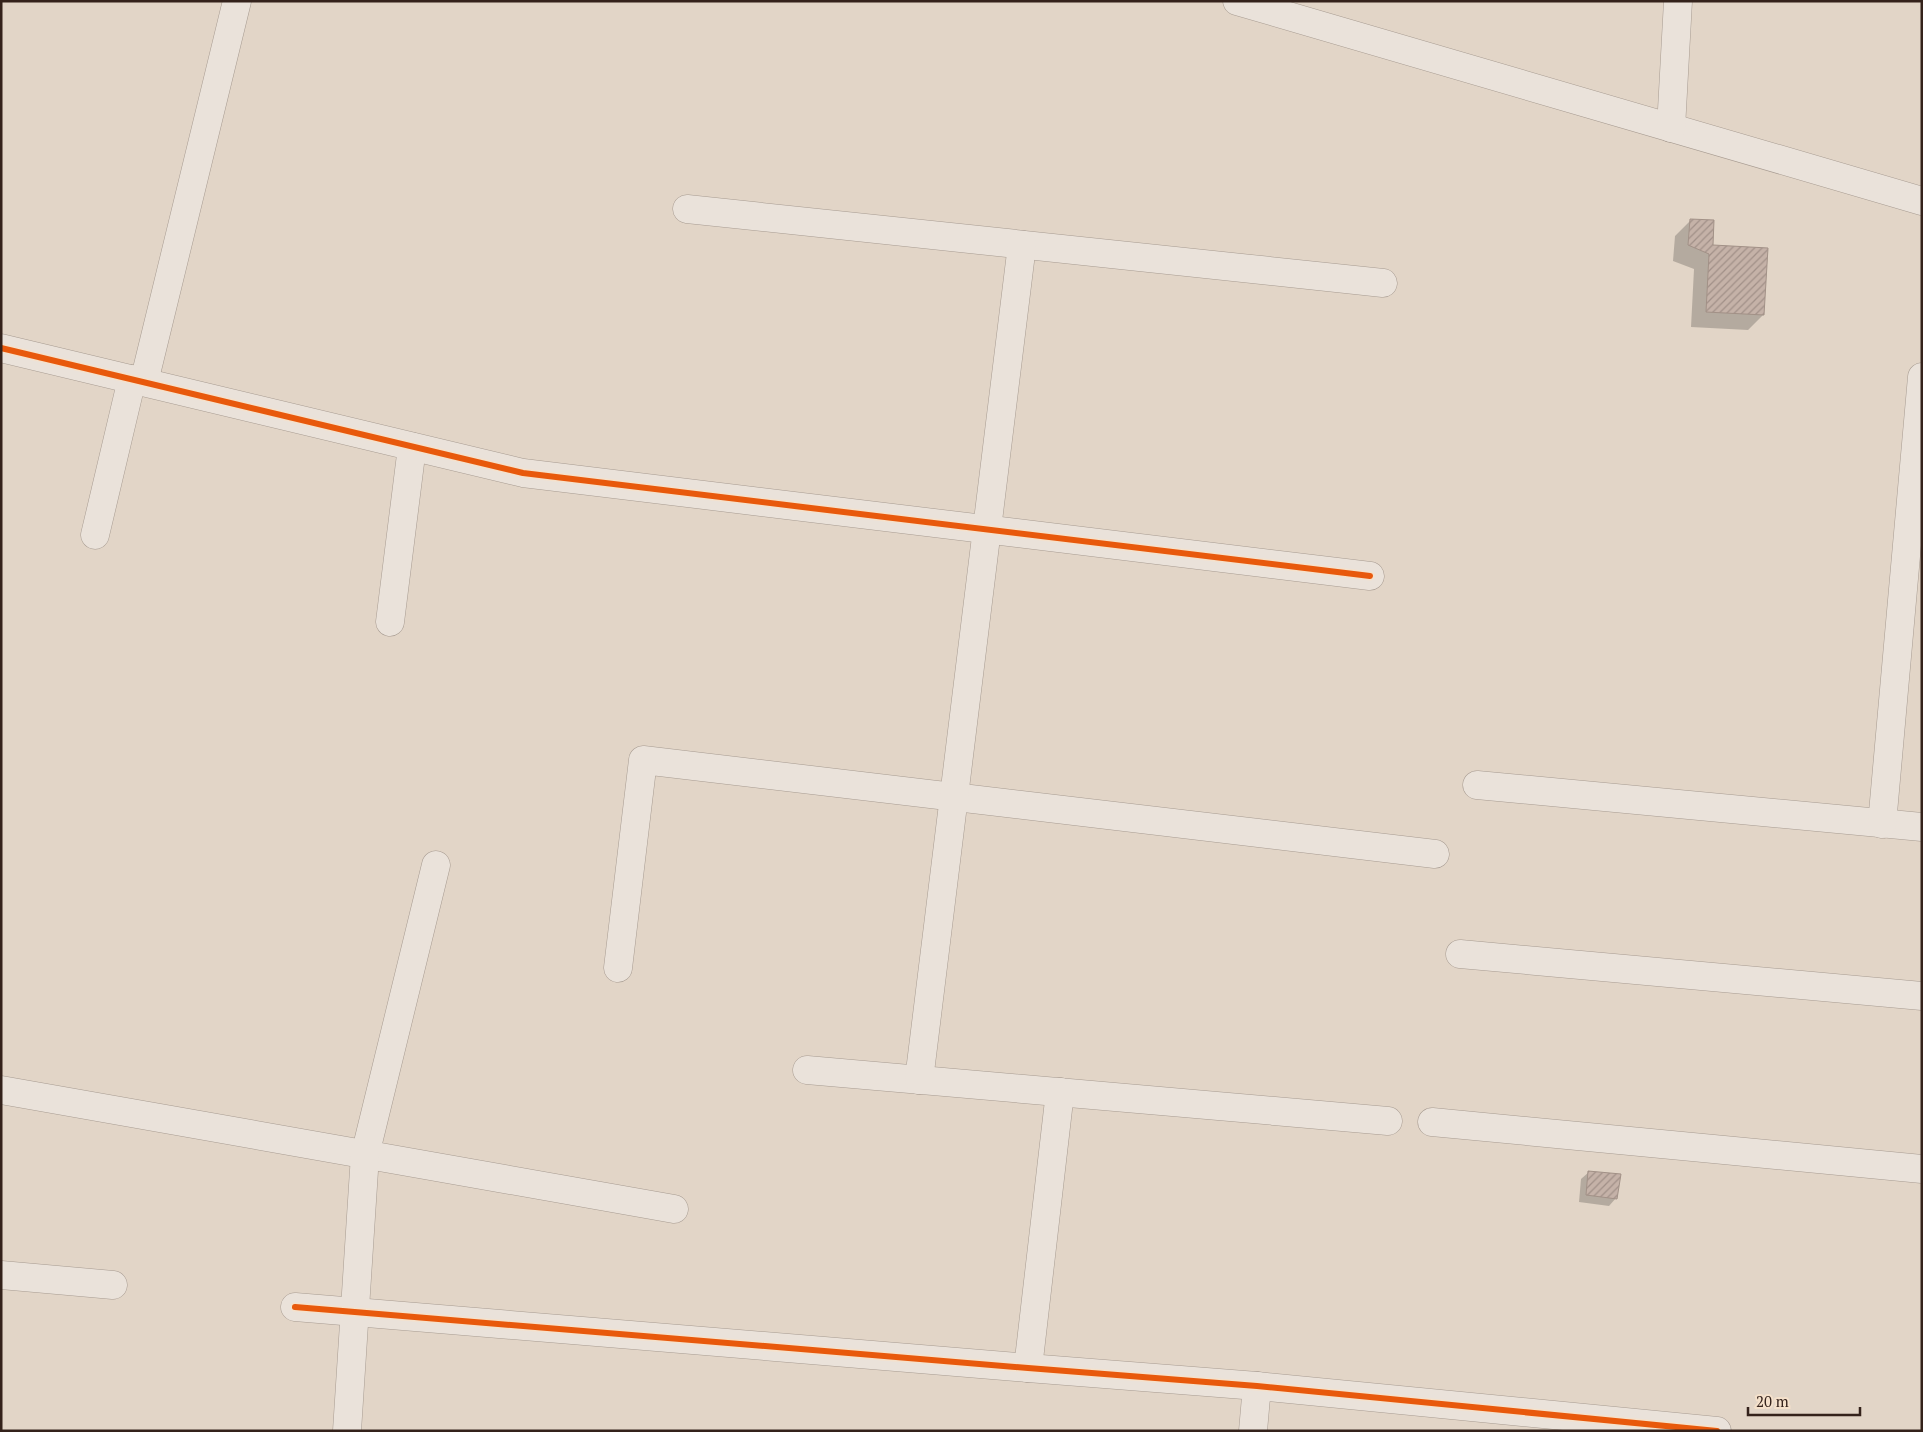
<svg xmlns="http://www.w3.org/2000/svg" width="1923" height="1432" viewBox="0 0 1923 1432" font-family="'PT Serif',serif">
  <defs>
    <pattern id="building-hatch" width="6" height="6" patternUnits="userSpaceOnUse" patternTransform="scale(1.25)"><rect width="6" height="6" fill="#c5b2a8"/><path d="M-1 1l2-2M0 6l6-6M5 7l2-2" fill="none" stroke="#a19088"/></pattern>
  </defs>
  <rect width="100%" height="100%" fill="#e2d5c7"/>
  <g fill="#0003">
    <path d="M1690,221l22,25 51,69 -15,15 -57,-3 3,-58 -21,-8 2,-25z"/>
    <path d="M1589,1172l27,26 -7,8 -30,-4 2,-23z"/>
  </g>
  <g fill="url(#building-hatch)" stroke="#a29187">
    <path d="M1690,219l24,1 -1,25 55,3 -4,67 -58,-3 3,-58 -21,-9z"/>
    <path d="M1588,1171l33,3 -4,25 -31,-4z"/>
  </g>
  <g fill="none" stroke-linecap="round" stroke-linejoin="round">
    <defs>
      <g id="minor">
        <path d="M1237,1l685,200"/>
        <path d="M1671,128l7,-127"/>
        <path d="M687,209l696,74"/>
        <path d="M1,348l522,125 847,103"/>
        <path d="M144,382l93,-381"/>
        <path d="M95,535l37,-156"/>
        <path d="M390,622l22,-175"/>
        <path d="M1477,785l445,42"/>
        <path d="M1882,824l40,-447"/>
        <path d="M1460,954l462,42"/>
        <path d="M618,968l25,-208 792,94"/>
        <path d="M807,1070l581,51"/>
        <path d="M919,1080l103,-835"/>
        <path d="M1,1090l673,119"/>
        <path d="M1432,1122l490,47"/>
        <path d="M1,1275l112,10"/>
        <path d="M295,1307l733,61 229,18 460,45"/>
        <path d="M1028,1368l32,-276"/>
        <path d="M347,1431l18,-276 71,-290"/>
        <path d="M1253,1431l4,-45"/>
      </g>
    </defs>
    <use href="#minor" stroke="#a79b91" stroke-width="29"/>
    <use href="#minor" stroke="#eae2da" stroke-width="28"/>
    <defs>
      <g id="cycleway">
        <path d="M1,348l522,125 847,103"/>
        <path d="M295,1307l733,61 229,18 460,45"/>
      </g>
    </defs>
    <use href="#cycleway" stroke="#f5e1cb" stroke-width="9"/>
    <use href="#cycleway" stroke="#e8590c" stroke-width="6"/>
  </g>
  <rect width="1923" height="1432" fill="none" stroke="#34221b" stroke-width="5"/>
  <path d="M1748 1407v8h112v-8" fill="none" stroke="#34221b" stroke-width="2.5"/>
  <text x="1756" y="1407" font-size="15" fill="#34221b" stroke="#f5e1cb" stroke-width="4" paint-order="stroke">20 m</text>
</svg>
